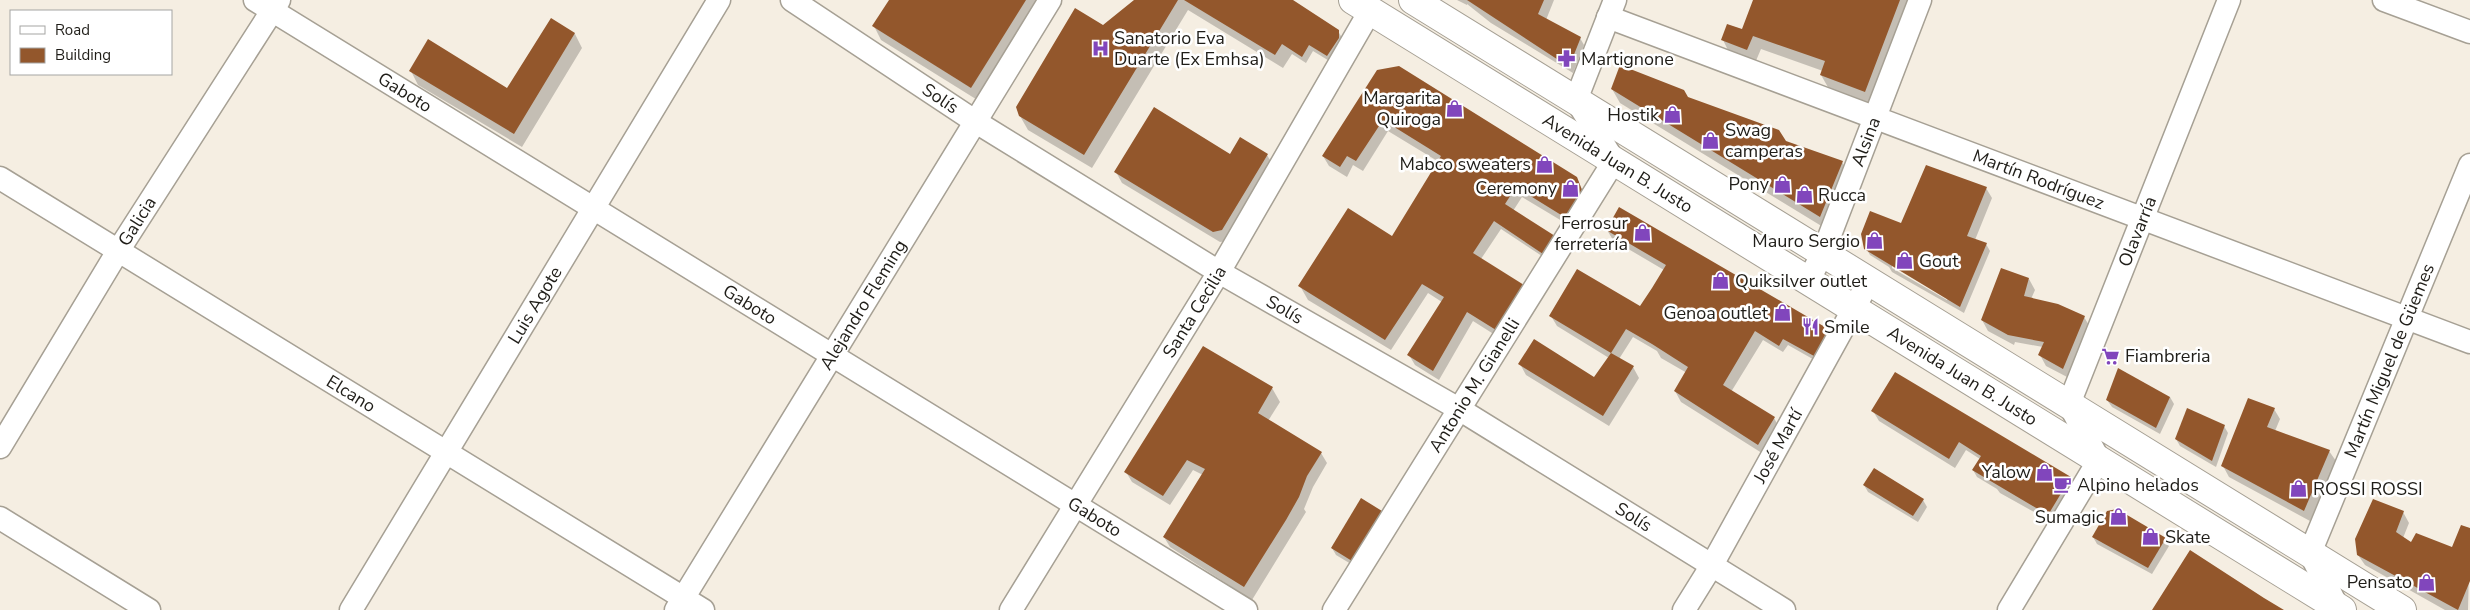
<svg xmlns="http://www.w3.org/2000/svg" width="2470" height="610" viewBox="0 0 2470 610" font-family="'Nunito Sans',sans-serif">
  <rect width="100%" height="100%" fill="#f5eee2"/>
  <g fill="#0003" fill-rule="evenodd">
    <path d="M890,0h152l-63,101 -98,-61 -7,-14z"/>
    <path d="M1136,0h154l48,31 4,7 -11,24 -18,-11 -7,12 -14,-9 -9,14 -95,-58 -96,158 -64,-38 -8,-14 83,-90z"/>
    <path d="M1457,0h97l-8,20 34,18 4,7 -11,28 -82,-50 -24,-19v1z"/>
    <path d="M1754,0h158l-40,105 -43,-16 -8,-14 2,-4 -62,-22 -6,14 -25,-9 -7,-14 20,-9z"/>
    <path d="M551,20l24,14 7,14 -60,99 -104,-62 -7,-14 96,19z"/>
    <path d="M1378,71l199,107 10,23 -15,26 -50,-30 -9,14 35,49 -47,-31 -20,30 22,81 -30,-19 -34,59 -24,-15 -6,-10 33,-53 -14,-9 -37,57 -83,-50 -8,-14 93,-48 46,-76 -51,-31 -25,40 -10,-6 -6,12 -18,-11 -6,-10z"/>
    <path d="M1612,89l76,10 97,43 57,20 8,14 -22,54 -208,-127z"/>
    <path d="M1267,155l6,10 -46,76 -7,1 -98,-59 -6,-11 114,-16z"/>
    <path d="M1986,188l6,10 -17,42 11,4 4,7 -26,62 -72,-41 -3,-5 -19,-12 -4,-7 34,-24zM1892,265l56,33 -1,2 -55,-32z"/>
    <path d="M1607,230l217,98 4,8 -10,26 -30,-17 -5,7 -20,-12 -32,52 43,26 6,11 -15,26 -84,-53 -6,-11 12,-18 -26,-15 -4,-7 -24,-14 -14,22 14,8 6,11 -30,48 -83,-51 -6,-11 75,14 14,-20 -52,-32 -6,-10 89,-7 24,-39 -51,-30z"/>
    <path d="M2029,279l6,11 -4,9 53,18 6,10 -21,51 -23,-12 -6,-11 3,-8 -28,-5 -1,3 -26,-14 -6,-11z"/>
    <path d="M1272,388l8,14 -12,19 53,32 6,10 -14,24 -9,22 2,3 -54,88 -82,-53 -6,-10 39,-62 -10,-5 -23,35 -38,-23 -6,-10z"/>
    <path d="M2170,397l4,7 -14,30 -48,-27 -5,-7z"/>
    <path d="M2274,409l6,10 -5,12 54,20 7,10 -26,60 -81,-44 -6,-11z"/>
    <path d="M1873,411l197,67 4,7 -22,37 -52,-29 -3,-4 -20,-12 -4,-7 7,-11 -14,-9 -11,18 -76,-47z"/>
    <path d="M2224,426l4,7 -12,34 -36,-21 -4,-7z"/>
    <path d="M1864,485l59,15 4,7 -9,15 -50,-30z"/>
    <path d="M1362,500l20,12 4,7 -30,48 -20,-12 -4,-7z"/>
    <path d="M2403,512l6,11 -6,15 9,6 41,4 17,-18 -2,80h-23l-80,-45 -7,-10z"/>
    <path d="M2093,537l72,2 4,7 -17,28 -55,-30z"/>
  </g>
  <g fill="#93572c">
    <path d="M889,0h137l-55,88 -99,-62z"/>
    <path d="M1134,0h44l-94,155 -65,-39 -3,-9 59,-99 28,17z"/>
    <path d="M1184,0h109l46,30v8l-12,18 -18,-11 -7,12 -20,-13 -7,11z"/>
    <path d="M1467,0h77l-6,14 43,23 -12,30z"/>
    <path d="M1753,0h147l-35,92 -45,-17 5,-14 -72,-25 -6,14 -26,-10 6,-16 15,5z"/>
    <path d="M551,18l24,15 -61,101 -105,-63 19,-32 79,49z"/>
    <path d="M1620,65l64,25 4,7 91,33 7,11 57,20 -23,56 -209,-128z"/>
    <path d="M1399,66l178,111 5,13 -16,28 -50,-31 -11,17 50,32 -12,18 -49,-33 -21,32 51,32 -28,45 -29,-18 -34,59 -26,-16 37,-58 -22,-13 -37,56 -87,-54 50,-78 44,28 49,-80 -58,-36 -27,41 -9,-5 -7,11 -18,-11 55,-86z"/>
    <path d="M1154,107l76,47 10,-17 28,17 -46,76 -9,2 -99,-60z"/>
    <path d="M1926,165l61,22 -20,49 20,7 -27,64 -96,-58 -3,-15 9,-23 31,12z"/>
    <path d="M1619,207l206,120 1,9 -12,20 -31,-17 -4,7 -24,-15 -32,54 52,32 -17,28 -84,-54 14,-24 -36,-23 -26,-15 -15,24 -62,-37 28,-47 63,37 12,-18 14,-23 -60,-35z"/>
    <path d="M2001,268l28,10 -5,18 34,8 27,12 -22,53 -25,-14 6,-13 -36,-7 -27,-15z"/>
    <path d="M1534,339l60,38 17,-24 23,13 -31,50 -85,-52z"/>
    <path d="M1203,346l70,41 -15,26 64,39 -15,24 -8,21 -13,23 -42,67 -81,-50 42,-68 -18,-9 -24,36 -39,-24z"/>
    <path d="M2118,368l52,29 -14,31 -50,-28z"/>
    <path d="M1895,372l176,105 -23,38 -76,-45 9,-14 -22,-14 -10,17 -78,-48z"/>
    <path d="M2248,398l27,10 -8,19 63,23 -26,61 -83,-45z"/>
    <path d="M2187,408l38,17 -13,36 -37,-22z"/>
    <path d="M1874,468l50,31 -11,17 -50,-31z"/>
    <path d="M1361,498l21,13 -30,50 -21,-13z"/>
    <path d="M2373,499l31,12 -8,21 15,10 5,-9 36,14 9,-22 9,3v53l-12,29 -101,-55 -2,-16z"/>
    <path d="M2117,509l49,29 -18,30 -56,-31 15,-26z"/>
    <path d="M2190,550l74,48 20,12h-132z"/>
  </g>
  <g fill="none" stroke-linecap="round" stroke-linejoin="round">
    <defs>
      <g id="street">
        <path id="s1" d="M255,0l991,610"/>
        <path id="s2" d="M792,0l184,122 243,150 240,137 325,201"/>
        <path d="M2384,0l86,32"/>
        <path id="s3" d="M1608,17l862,325"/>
        <path id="s4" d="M0,178l703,432"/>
        <path id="s5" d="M1808,281l15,-28 97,-253"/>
        <path id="s6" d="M0,447l118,-196 161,-251"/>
        <path d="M0,518l149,92"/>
        <path id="s7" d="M351,610l368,-610"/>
        <path id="s8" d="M676,610l374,-610"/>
        <path id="s9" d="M1011,610l208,-338 151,-261 -7,-11"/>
        <path id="s10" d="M1334,610l280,-449 -38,-61 39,-100"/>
        <path id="s11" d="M1684,610l28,-45 157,-284"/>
        <path id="s12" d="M2009,610l90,-150 -30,-56 160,-404"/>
        <path id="s13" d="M2337,610l1,-2 -28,-55 160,-388"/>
      </g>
      <g id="primary">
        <path id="s14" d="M1353,0l989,610"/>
        <path d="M1413,0l989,610"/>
      </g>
    </defs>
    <use href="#street" stroke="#a6a094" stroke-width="25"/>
    <use href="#primary" stroke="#a6a094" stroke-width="30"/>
    <use href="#street" stroke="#fff" stroke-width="22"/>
    <use href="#primary" stroke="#fff" stroke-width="28"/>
  </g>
  <defs>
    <symbol id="hospital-bare" viewBox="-9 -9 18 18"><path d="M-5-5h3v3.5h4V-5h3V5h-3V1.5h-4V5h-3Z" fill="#8146bc" stroke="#fff" stroke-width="2.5" paint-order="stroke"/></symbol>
    <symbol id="pharmacy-bare" viewBox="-9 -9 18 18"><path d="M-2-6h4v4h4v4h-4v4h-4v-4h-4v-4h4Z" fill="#8146bc" stroke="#fff" stroke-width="2.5" paint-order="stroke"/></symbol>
    <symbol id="shop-bare" viewBox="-9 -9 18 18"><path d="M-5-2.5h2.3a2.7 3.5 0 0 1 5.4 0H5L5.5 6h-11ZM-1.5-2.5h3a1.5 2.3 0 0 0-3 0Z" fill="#8146bc" stroke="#fff" stroke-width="2.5" paint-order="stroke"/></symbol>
    <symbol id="restaurant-bare" viewBox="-9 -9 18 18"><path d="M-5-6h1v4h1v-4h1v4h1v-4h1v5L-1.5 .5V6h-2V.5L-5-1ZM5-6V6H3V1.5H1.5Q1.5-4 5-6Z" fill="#8146bc" stroke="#fff" stroke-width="2.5" paint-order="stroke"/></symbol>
    <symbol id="supermarket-bare" viewBox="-9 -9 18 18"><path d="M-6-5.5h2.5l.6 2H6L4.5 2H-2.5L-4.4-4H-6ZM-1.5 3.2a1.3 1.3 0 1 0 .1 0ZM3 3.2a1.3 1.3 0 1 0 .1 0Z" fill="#8146bc" stroke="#fff" stroke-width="2.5" paint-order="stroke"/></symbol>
    <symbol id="cafe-bare" viewBox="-9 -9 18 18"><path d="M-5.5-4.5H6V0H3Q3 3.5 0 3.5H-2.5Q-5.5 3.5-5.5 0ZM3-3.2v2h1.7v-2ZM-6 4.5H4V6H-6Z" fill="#8146bc" stroke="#fff" stroke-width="2.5" paint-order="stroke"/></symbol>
  </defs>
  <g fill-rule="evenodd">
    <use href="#hospital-bare" x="1088" y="36" width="25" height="25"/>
    <use href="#pharmacy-bare" x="1554" y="46" width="25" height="25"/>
    <use href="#shop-bare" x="1442" y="96" width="25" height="25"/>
    <use href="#shop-bare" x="1660" y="102" width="25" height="25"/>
    <use href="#shop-bare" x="1698" y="128" width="25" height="25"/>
    <use href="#shop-bare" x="1532" y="152" width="25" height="25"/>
    <use href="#shop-bare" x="1770" y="172" width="25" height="25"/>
    <use href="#shop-bare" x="1558" y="176" width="25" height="25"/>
    <use href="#shop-bare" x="1792" y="182" width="25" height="25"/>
    <use href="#shop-bare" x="1630" y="220" width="25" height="25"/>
    <use href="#shop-bare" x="1862" y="228" width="25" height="25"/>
    <use href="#shop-bare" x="1892" y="248" width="25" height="25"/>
    <use href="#shop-bare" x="1708" y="268" width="25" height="25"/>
    <use href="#shop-bare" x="1770" y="300" width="25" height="25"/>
    <use href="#restaurant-bare" x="1798" y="314" width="25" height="25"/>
    <use href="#supermarket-bare" x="2098" y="344" width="25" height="25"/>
    <use href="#shop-bare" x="2032" y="460" width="25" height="25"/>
    <use href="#cafe-bare" x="2050" y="472" width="25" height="25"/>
    <use href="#shop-bare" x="2286" y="476" width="25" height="25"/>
    <use href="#shop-bare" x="2106" y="504" width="25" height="25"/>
    <use href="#shop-bare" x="2138" y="524" width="25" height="25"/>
    <use href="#shop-bare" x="2414" y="570" width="25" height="25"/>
  </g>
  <g text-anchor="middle" stroke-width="5" stroke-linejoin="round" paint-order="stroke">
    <g font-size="18" fill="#1f1d18" stroke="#fff" text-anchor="start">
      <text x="1114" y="44">Sanatorio Eva<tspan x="1114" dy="21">Duarte (Ex Emhsa)</tspan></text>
      <text x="1581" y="65">Martignone</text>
      <text x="1441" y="104" text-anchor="end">Margarita<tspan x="1441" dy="21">Quiroga</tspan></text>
      <text x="1659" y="121" text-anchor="end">Hostik</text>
      <text x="1725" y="136">Swag<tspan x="1725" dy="21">camperas</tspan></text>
      <text x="1531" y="170" text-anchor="end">Mabco sweaters</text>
      <text x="1769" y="190" text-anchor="end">Pony</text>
      <text x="1557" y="194" text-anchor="end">Ceremony</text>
      <text x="1818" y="201">Rucca</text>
      <text x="1628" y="229" text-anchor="end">Ferrosur<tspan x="1628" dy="21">ferretería</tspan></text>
      <text x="1860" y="247" text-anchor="end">Mauro Sergio</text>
      <text x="1919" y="267">Gout</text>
      <text x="1735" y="287">Quiksilver outlet</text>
      <text x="1768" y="319" text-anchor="end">Genoa outlet</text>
      <text x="1824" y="333">Smile</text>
      <text x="2125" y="362">Fiambreria</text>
      <text x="2031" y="478" text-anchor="end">Yalow</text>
      <text x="2077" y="491">Alpino helados</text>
      <text x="2313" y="495">ROSSI ROSSI</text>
      <text x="2104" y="523" text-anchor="end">Sumagic</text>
      <text x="2165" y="543">Skate</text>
      <text x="2412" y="588" text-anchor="end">Pensato</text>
    </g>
    <g font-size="18" fill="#1f1d18" stroke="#fff">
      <text dy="6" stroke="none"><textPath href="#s1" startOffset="176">Gaboto</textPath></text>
      <text dy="6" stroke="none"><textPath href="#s2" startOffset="178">Solís</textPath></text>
      <text dy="6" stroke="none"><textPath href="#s5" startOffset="151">Alsina</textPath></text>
      <text dy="6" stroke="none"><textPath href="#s14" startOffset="311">Avenida Juan B. Justo</textPath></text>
      <text dy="6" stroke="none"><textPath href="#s3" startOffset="460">Martín Rodríguez</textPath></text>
      <text dy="6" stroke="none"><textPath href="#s6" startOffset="264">Galicia</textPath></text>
      <text dy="6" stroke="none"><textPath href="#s12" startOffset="424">Olavarría</textPath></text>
      <text dy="6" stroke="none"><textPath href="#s7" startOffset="356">Luis Agote</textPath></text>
      <text dy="6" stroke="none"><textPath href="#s1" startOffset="581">Gaboto</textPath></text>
      <text dy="6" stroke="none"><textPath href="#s8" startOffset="358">Alejandro Fleming</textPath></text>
      <text dy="6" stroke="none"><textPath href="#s2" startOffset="582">Solís</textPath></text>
      <text dy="6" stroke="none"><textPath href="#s9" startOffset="350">Santa Cecilia</textPath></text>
      <text dy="6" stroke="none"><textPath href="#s13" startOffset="272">Martín Miguel de Güemes</textPath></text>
      <text dy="6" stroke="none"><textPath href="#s14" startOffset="716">Avenida Juan B. Justo</textPath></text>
      <text dy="6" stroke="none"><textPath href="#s10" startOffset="265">Antonio M. Gianelli</textPath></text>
      <text dy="6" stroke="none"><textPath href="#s4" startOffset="412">Elcano</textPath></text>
      <text dy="6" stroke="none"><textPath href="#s11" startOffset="189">José Martí</textPath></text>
      <text dy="6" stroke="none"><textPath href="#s2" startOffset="988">Solís</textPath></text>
      <text dy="6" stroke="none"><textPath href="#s1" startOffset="986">Gaboto</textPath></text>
    </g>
  </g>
  <rect x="10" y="10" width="162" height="65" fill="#ffffff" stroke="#a5a5a3"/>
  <rect x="20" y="26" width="25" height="8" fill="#ffffff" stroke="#a5a5a3"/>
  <text x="55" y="35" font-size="15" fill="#1f1d18">Road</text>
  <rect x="20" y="48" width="25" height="15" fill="#93572c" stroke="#a5a5a3"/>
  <text x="55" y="60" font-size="15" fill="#1f1d18">Building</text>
</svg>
